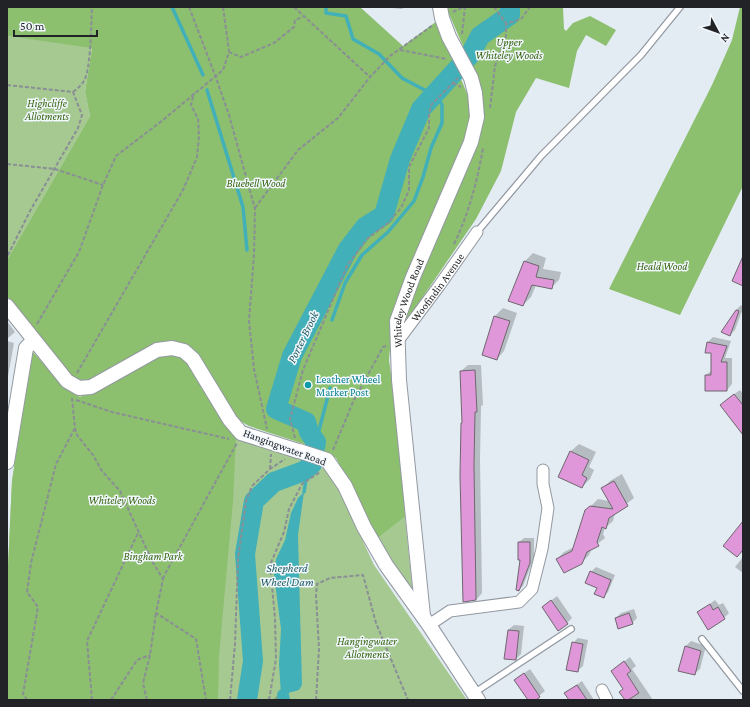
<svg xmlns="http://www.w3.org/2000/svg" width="750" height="707" viewBox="0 0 750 707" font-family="'Crimson Pro',serif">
  <rect width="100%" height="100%" fill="#e3ebf3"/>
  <g fill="#a6c992">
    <path d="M7,36l85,11 -7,45 5,24 -83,144z"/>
    <path d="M32,351l31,35 17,11 81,-44 24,5 51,80 76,24 19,11 43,92 93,135h-460v-113l5,-106z"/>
    <path d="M405,517l8,78 -35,-57z"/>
  </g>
  <g fill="#8cbf6e">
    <path d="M7,7h353l43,39 34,-25 31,75 2,26 -8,35 -69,158 -4,45 14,101 2,56 -27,21 -42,-80 -20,-10 -67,-22 -14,-8 -38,-65 -16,-10 -22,-1 -72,40 -11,-2 -9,-5 -60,-79v-36l83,-144 -5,-24 7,-44 -85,-12z"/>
    <path d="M446,7h117l1,22 2,2 7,-8 17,-7 26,14 -10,16 -20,-11 -9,16 -8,37 -33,-10 -20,34 -15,59 -25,48 -69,101 -4,-2 54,-126 23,-107z"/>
    <path d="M740,7h3v179l-63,129 -71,-26 103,-204 20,-45z"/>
    <path d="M32,351l31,35 17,11 81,-44 24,5 51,80 -3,63 -14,155 -1,44h-211v-109l5,-110z"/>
  </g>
  <path fill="#42b0b8" d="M304,492l-6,43 4,150 -3,5 -18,5 -2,-31 2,-35 -7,-54 2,-16 9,-19 6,-27 7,-15z"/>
  <g fill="#0003">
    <path d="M382,7h22l-2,2z"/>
    <path d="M533,253l13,5 -3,11 18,3 -2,8 -8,8 -15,-3 -5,12 -8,8 2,-44z"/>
    <path d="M741,305l2,3 -8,22 -5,5 6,-25z"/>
    <path d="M503,308l14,5 -13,38 -7,8 -14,-5 12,-38z"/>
    <path d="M7,321l8,11 -8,7z"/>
    <path d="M713,337l18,4 -6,17h7v26l-5,6 -21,-15 6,-5v-18h-5l1,-10z"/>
    <path d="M7,341l7,2 -7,39z"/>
    <path d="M468,365h13l2,40 -2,1 -1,53 2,134 -6,7 -15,-229z"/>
    <path d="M740,390l3,4v34l-17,-28z"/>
    <path d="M579,444l17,8 -7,15 5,3 -4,9 -8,8 -11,-36z"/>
    <path d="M622,474l12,24 -19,15 -2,8 -8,7 -2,6 2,4 -13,10 -3,7 -8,8 -24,-4 7,-7 10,-5 12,-36 12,-12 11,2 -6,-13 7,-7z"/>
    <path d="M524,538h10v20l-11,28 -5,4 3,-31 -2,-17z"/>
    <path d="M743,557v16l-8,-6z"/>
    <path d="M596,567l19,8 -7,17 -5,5 -12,-25z"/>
    <path d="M557,596l15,22 -5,5 -24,-16z"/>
    <path d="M715,600l4,5 4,-2 6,10 -5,5 -25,-6z"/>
    <path d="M634,609l3,9 -5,5 -16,-5 5,-5z"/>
    <path d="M514,625l10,1 -3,28 -5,5 -8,-29z"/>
    <path d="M578,638l10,2 -5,26 -6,5 -4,-28z"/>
    <path d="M691,641l15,5 -6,23 -6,5 -8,-28z"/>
    <path d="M630,657l6,9 -4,3 21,31h-27l-2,-12 -12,-17z"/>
    <path d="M530,669l15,22 -11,9h-5l-14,-20z"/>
    <path d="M582,681l12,19h-24l-5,-7z"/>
    <path d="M286,694v6h-13l5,-5z"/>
  </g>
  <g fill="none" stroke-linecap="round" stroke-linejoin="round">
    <g stroke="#42b0b8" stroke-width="3.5">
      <path d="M172,7l31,68"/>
      <path d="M326,7v6l20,3 7,23 26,15 23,24 32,17"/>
      <path d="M207,90l36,117 4,43"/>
      <path d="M332,320l13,-37 17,-28 26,-23 26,-31 9,-24 8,-29 11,-25v-18l-6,-12"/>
      <path d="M316,442l14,-54"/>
      <path d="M306,449l3,-17"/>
      <path d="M290,476l13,-13 1,-6"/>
      <path d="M304,492l4,-25"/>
    </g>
    <path stroke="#42b0b8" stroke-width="12" d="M283,695l1,5"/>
    <path stroke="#42b0b8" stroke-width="20" d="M247,700l6,-39 -8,-107 9,-53 20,-19 30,-11 8,-7 4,-22 -7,-10 -3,-10 -30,-13 16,-53 56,-107 17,-22 19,-12 16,-56 21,-50 49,-54 10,-19 30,-21v-8"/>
  </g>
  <g fill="#df97da" stroke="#6e676e">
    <path d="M743,256v30l-11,-5z"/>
    <path d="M524,261l15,5 -3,11 18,3 -2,9 -20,-4 -9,21 -15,-5z"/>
    <path d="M736,310l3,1 -9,25 -9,-4z"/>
    <path d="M494,316l16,5 -13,39 -15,-5z"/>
    <path d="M707,342l20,4 -6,16h6v29h-22v-16h6v-22h-6z"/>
    <path d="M475,370l2,42h-2l-1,53 2,135 -13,2 -3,-127 1,-52h1l-2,-52z"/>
    <path d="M734,394l9,11v30l-23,-30z"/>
    <path d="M570,451l19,9 -7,15 5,3 -5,10 -24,-11z"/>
    <path d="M614,481l14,25 -19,12 -3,11 -4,-2 -5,15 2,4 -12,6 -5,12 -18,9 -8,-14 16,-8 13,-41 5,-4 23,3 -12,-21z"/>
    <path d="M743,521v29l-6,7 -14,-11z"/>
    <path d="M518,542h12v21l-11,28 -3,-1 4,-30h-2z"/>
    <path d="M590,571l21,9 -7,18 -10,-4 3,-6 -12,-5z"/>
    <path d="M551,600l17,24 -10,7 -16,-24z"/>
    <path d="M710,604l3,6 5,-3 7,12 -17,11 -11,-18z"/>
    <path d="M629,613l4,11 -15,5 -3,-11z"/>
    <path d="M508,630l11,1 -3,29 -12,-1z"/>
    <path d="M572,642l11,2 -5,28 -12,-2z"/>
    <path d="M685,646l16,5 -6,24 -17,-4z"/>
    <path d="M624,661l7,10 -4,3 12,19 -11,7h-3l-6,-8 4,-3 -12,-18z"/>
    <path d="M524,673l16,24 -4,3h-8l-14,-20z"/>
    <path d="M577,685l10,15h-18l-5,-7z"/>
  </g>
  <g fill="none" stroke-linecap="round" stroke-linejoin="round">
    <defs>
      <g id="service">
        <path d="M477,232l64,-76 100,-101 39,-48"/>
        <path d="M702,639l41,52"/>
        <path d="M474,693l97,-64"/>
      </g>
      <g id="minor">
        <path id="s1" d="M397,342l42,-56 38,-54"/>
        <path d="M429,625l21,-14 69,-9 13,-13 10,-40 6,-41 -5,-24v-14"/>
        <path d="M602,690l5,10"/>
      </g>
      <g id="tertiary">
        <path d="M7,306l60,75 12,7 12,-1 66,-37 15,-2 12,3 9,8 37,61 11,13 57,18"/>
        <path d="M299,451l28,9 18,26 19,41 22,38 43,60 49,75"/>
        <path d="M7,462l19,-114 7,-7"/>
        <path id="s2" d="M423,616l-24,-236 -2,-59 16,-44 58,-135 6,-25 -2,-24 -4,-15 -22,-41 -7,-19 -2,-11"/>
      </g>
    </defs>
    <use href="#service" stroke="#9399a1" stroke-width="8"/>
    <use href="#minor" stroke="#9399a1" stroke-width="13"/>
    <use href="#tertiary" stroke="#9399a1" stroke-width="16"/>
    <g stroke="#898f94" stroke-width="2" stroke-dasharray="4 2" stroke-linecap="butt">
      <path d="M189,7l26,68 14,40 26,94 -1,45 -5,67 5,48 13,60"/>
      <path d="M223,7l6,44"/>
      <path d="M294,7l76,70"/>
      <path d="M494,7l12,16"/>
      <path d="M453,12l10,-5"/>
      <path d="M462,34l3,-27"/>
      <path d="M400,50l47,9"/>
      <path d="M453,83l8,4"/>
      <path d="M7,85l66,7 9,23 -4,13 -48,83 -23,46"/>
      <path d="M73,92c5,-4 9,-7 12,-13 6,-14 6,-55 7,-72"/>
      <path d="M490,108l5,-42 11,-30v-12l15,-5 9,-12"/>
      <path d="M7,164l48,5 48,16"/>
      <path d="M255,208l43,-58 40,-32 32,-41 20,-21 43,-31"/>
      <path d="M454,244c15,-31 23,-62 29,-96"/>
      <path d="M37,324l42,-72 24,-67 13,-29 47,-36 60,-50 6,-18 12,5 33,-14 20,-16 1,-7 8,-3"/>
      <path d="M77,373l106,-183 14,-33 2,-21 -1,-17 -7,-14 3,-12"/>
      <path d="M72,398l3,30 2,7 16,20 9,16 18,20 32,70 11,18 -7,34 40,26 10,61"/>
      <path d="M76,400l36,12 117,27"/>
      <path d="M295,438l-5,-19 13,-49 44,-104 20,-27 21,-16 13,-15 8,-18v-23l20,-39v-14l2,-9 27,-27"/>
      <path d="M333,450l20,-48 30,-55 3,-1"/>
      <path d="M270,469l1,-15"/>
      <path d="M163,579l2,-5 72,-131"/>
      <path d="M27,700l-4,-6 15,-87 -11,-15 4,-29 25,-99 19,-36"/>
      <path d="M92,700l-5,-59 51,-108"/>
      <path d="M111,700l26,-40 13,-5"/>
      <path d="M147,700l-4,-17 7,-28 6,-42"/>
      <path d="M230,700l5,-56 3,-85 8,-58 6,-15 18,-17 15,-10"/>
      <path d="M269,700l7,-41 -1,-41 -5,-53 14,-33 5,-23 13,-25 18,-12"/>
      <path d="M316,700l3,-51 -3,-54 1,-11 13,-6 33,-3 13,48 32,77"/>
    </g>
    <use href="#service" stroke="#fff" stroke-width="5.5"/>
    <use href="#minor" stroke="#fff" stroke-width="11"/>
    <use href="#tertiary" stroke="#fff" stroke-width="14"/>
  </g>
  <circle fill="#0f9aa8" stroke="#f2f8fe" stroke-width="1.5" cx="308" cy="385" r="4"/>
  <g text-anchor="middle" stroke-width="3" stroke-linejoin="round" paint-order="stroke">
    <g font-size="11" font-style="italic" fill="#35630e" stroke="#f2f8fe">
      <text x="509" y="46">Upper<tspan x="509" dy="13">Whiteley Woods</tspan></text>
      <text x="47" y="107">Highcliffe<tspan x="47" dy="13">Allotments</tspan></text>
      <text x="256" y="187">Bluebell Wood</text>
      <text x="662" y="270">Heald Wood</text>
      <text x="122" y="504">Whiteley Woods</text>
      <text x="153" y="560">Bingham Park</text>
      <text x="367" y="645">Hangingwater<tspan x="367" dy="13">Allotments</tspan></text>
    </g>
    <g font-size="11" fill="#212326" stroke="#f2f8fe">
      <text dy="4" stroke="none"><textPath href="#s1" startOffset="68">Woofindin Avenue</textPath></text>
      <text dy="4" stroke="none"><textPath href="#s2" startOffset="316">Whiteley Wood Road</textPath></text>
      <text transform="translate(285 447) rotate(20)" y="4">Hangingwater Road</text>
    </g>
    <g font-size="11" fill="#0d838f" stroke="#f2f8fe" text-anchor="start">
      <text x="316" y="383">Leather Wheel<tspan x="316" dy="13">Marker Post</tspan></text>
    </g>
    <g font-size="12" font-style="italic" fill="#225e63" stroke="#f2f8fe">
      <text transform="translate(303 337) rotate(-64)" y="4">Porter Brook</text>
      <text x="287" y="572">Shepherd<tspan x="287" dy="14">Wheel Dam</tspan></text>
    </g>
  </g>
  <rect width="750" height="707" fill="none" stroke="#212326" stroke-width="16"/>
  <g transform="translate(718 32) rotate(131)" stroke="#f2f8fe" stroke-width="3" paint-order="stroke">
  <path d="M0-3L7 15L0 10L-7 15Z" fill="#212326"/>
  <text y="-6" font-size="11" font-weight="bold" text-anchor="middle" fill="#212326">N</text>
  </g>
  <path d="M14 30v6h83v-6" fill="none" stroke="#212326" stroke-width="2"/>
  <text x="20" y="30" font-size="12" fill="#212326" stroke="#f2f8fe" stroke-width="3" paint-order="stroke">50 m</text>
</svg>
